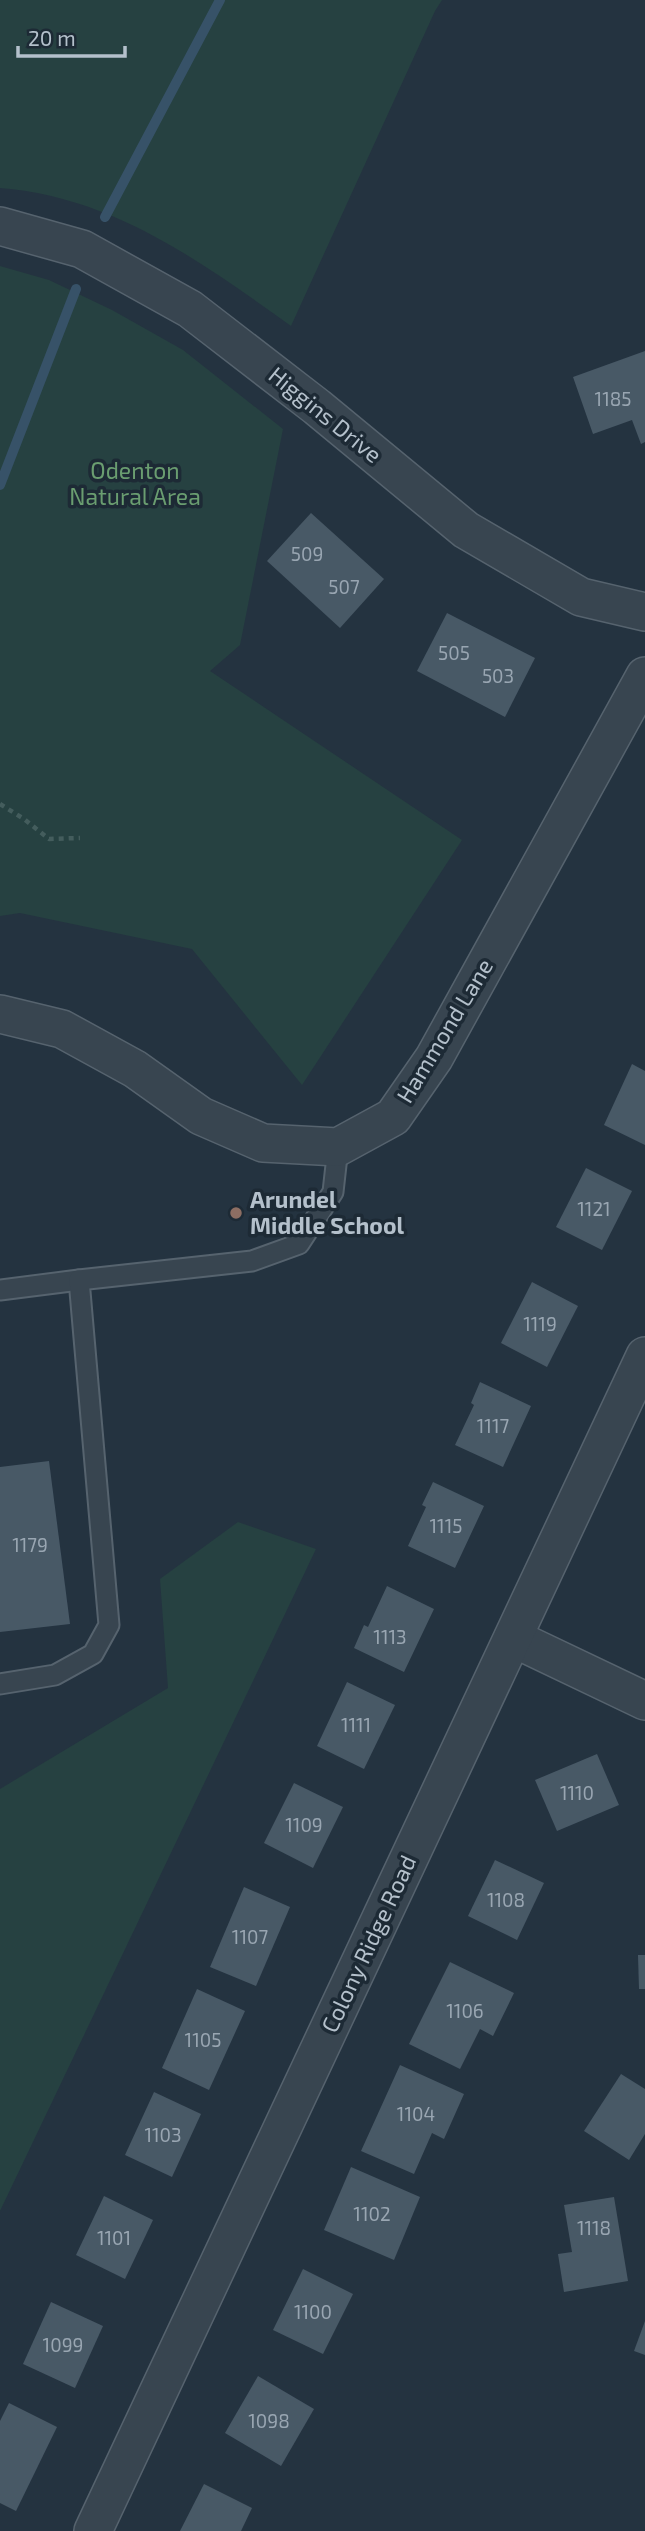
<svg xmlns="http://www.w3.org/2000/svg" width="645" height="2531" viewBox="0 0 645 2531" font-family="'Exo 2',sans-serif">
  <rect width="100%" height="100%" fill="#243340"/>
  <g fill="#264141">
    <path d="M0,0h442l-7,11 -144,315c-90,-64 -177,-129 -291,-138z"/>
    <path d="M0,266l49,14 63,30 71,40 100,79 -43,216 -30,26 252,169 -160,245 -110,-136 -172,-36 -20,3z"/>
    <path d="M238,1522l78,27 -316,662v-422l168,-101 -8,-109z"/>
  </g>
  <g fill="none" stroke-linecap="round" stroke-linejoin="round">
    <g stroke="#375268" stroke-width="10">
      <path d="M105,217l115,-217"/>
      <path d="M0,485l76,-196"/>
    </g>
  </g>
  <g fill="#485966">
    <path d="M645,351v91l-4,2 -9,-24 -39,14 -20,-57z"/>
    <path d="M311,513l73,66 -44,49 -73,-67z"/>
    <path d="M447,613l88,45 -30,59 -88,-46z"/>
    <path d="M632,1064l13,7v74l-41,-20z"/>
    <path d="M586,1168l46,23 -30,59 -46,-23z"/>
    <path d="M532,1282l46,24 -31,61 -46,-24z"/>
    <path d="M480,1382l51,24 -28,61 -48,-22 19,-40 -3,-2z"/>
    <path d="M49,1461l21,163 -70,8v-165z"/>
    <path d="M433,1482l51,24 -29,62 -47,-22 18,-39 -4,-2z"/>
    <path d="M387,1586l47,23 -30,63 -50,-24 10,-23 4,2z"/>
    <path d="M347,1682l48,23 -31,64 -47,-23z"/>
    <path d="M597,1754l22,51 -62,26 -22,-51z"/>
    <path d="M294,1783l49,24 -30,61 -49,-25z"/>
    <path d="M495,1860l49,23 -27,57 -49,-24z"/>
    <path d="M244,1887l46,20 -34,79 -46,-19z"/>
    <path d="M638,1955h7v34h-6z"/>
    <path d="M450,1962l64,31 -21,43 -13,-7 -20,40 -51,-25z"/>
    <path d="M197,1989l48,22 -36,79 -47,-22z"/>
    <path d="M400,2065l64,29 -20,45 -12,-6 -18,41 -53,-23z"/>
    <path d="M621,2074l24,15v45l-16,26 -45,-29z"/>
    <path d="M154,2092l47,22 -29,63 -47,-22z"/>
    <path d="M351,2167l69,30 -26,63 -70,-30z"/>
    <path d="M104,2196l49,24 -28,59 -49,-24z"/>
    <path d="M614,2197l14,84 -64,11 -6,-38 14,-2 -8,-47z"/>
    <path d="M303,2269l50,25 -30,60 -50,-24z"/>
    <path d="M51,2302l52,24 -28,62 -52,-24z"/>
    <path d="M645,2321v34l-11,-4z"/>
    <path d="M258,2376l56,33 -33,57 -56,-33z"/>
    <path d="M9,2403l48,24 -41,84 -16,-8v-82z"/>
    <path d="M204,2484l48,24 -11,23h-61z"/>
  </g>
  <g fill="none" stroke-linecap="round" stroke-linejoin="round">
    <defs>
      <g id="lane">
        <path d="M0,1290l79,-10"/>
        <path d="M0,1684l55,-9 38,-21 16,-29 -30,-345 173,-19 47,-17 34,-52 5,-45"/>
      </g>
      <g id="street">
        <path d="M0,226l82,23 108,60 127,98 149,123 115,67 64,15"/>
        <path d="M0,1014l62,15 73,40 66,47 62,27 75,4 55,-30 41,-59 211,-382"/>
        <path d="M513,1638l132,63"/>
        <path d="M93,2531l552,-1175"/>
      </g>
    </defs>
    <use href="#lane" stroke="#56636e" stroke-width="23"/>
    <use href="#street" stroke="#56636e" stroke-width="40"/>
    <path stroke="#445d5d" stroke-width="4.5" stroke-dasharray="5 5" stroke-linecap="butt" d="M0,804l24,15 25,20 31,-1"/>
    <use href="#lane" stroke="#384550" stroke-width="19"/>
    <use href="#street" stroke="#384550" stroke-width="37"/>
  </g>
  <circle fill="#8d6e63" stroke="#1d2a35" stroke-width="2.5" cx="236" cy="1213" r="7"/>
  <g text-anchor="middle" stroke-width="7" stroke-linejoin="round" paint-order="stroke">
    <g font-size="19" fill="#99a6b2">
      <text x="613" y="406">1185</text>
      <text x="307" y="561">509</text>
      <text x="344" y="594">507</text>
      <text x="454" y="660">505</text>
      <text x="498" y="683">503</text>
      <text x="594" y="1216">1121</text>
      <text x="540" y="1331">1119</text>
      <text x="493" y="1433">1117</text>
      <text x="446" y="1533">1115</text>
      <text x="30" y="1552">1179</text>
      <text x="390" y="1644">1113</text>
      <text x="356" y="1732">1111</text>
      <text x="577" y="1800">1110</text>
      <text x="304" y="1832">1109</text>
      <text x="506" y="1907">1108</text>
      <text x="250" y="1944">1107</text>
      <text x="465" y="2018">1106</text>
      <text x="203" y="2047">1105</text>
      <text x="416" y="2121">1104</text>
      <text x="163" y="2142">1103</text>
      <text x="372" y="2221">1102</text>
      <text x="594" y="2235">1118</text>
      <text x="114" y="2245">1101</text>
      <text x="313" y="2319">1100</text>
      <text x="63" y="2352">1099</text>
      <text x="269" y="2428">1098</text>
    </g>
    <g font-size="23" fill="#b4c0cb" stroke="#1d2a35">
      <text transform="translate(325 415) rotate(39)" y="8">Higgins Drive</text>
      <text transform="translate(445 1031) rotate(-59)" y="8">Hammond Lane</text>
      <text transform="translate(369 1944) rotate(-65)" y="8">Colony Ridge Road</text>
    </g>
    <g font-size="23" fill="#6a9d70" stroke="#1d2a35">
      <text x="135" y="479">Odenton<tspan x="135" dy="26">Natural Area</tspan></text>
    </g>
    <g font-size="23" font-weight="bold" fill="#b4c0cb" stroke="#1d2a35" text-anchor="start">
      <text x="250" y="1208">Arundel<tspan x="250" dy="26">Middle School</tspan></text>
    </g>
  </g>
  <path d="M18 46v10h107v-10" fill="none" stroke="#b4c0cb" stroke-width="3.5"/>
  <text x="28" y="46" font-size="21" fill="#b4c0cb" stroke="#1d2a35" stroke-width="5" paint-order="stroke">20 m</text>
</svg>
